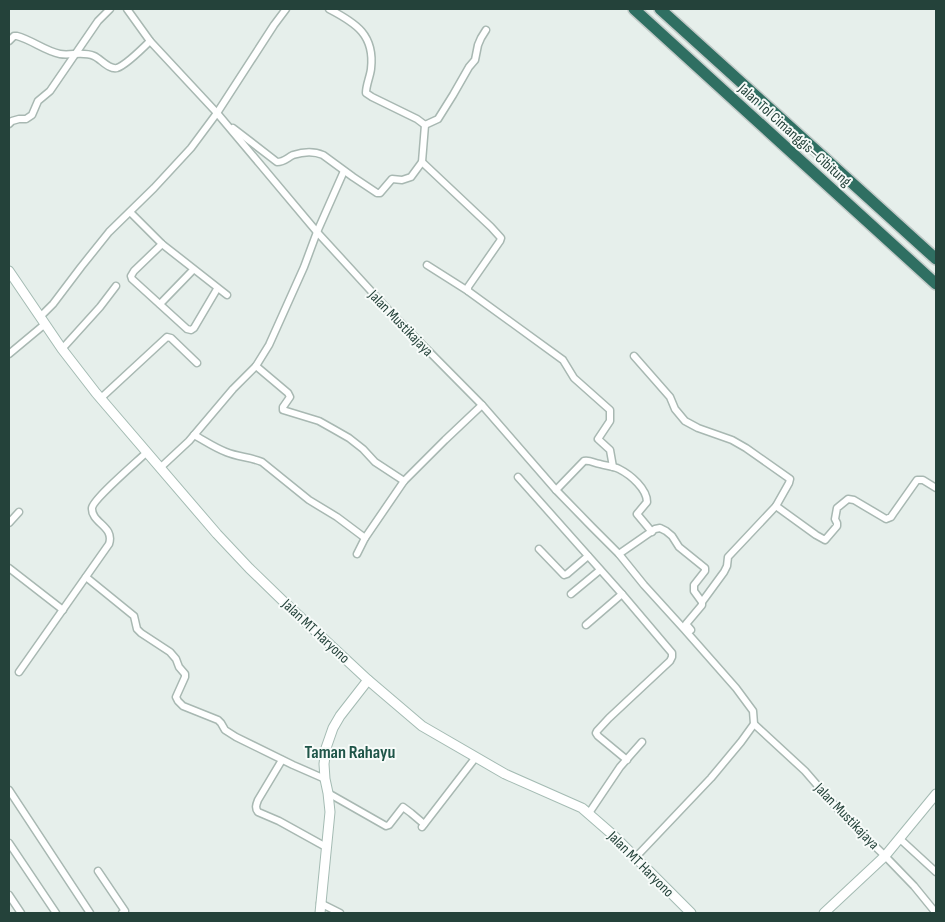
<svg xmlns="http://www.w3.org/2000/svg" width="945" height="922" viewBox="0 0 945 922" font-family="'Sofia Sans Condensed',sans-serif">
  <rect width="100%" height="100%" fill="#e6efeb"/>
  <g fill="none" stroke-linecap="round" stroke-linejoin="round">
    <defs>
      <g id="street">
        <path d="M127,9l23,32 67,72 100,119 76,83 89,90 74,85 36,37 27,27 25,31 40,44 52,59 17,23 1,13 -13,18 -30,36 -76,80"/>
        <path d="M329,9c27,14 46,26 42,60 -1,8 -5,16 -5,24l6,4 45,22 8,6"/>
        <path d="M9,41l5,-5h3c15,4 28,15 43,18 11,2 22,-3 34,2 7,3 15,14 23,12 9,-3 26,-20 33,-27"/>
        <path d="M9,124l3,-3 7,-2h7l6,-4 6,-14 12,-10 48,-70 12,-12"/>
        <path d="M425,125l13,-6 15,-24 16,-28 6,-7 3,-15 3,-7 5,-8"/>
        <path d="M233,128l44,34c7,0 10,-4 16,-7 9,-3 21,-4 30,0l30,22 24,16h3l12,-14 10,1 9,-3 11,-15 3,-37"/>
        <path d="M422,162l69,65 10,11 -1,3 -32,46v4l95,69 11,18 36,32v11l-12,18 12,11 3,17"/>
        <path d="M130,212l32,32 65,51"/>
        <path d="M162,244l-28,27 -3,5 1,3 55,50 4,1 3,-2 23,-39"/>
        <path d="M427,265l41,26"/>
        <path d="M160,304l33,-34"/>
        <path d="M40,317l13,-13 28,-37 28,-35 45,-44 37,-40 26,-35 57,-88 12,-16"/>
        <path d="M62,349l38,-42 16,-21"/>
        <path d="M9,354l36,-30"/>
        <path d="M634,356l36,41 5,12 10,12 13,7 34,12 14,8 44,31 -1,4 -13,23 -48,51 -1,9 -3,6 -22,30v3l-16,19 5,6"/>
        <path d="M256,366l32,27 2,4 -7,10v3l36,11 16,9 14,8 14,11 12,13 29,19"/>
        <path d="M101,398l66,-61 4,1 26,25"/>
        <path d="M194,435c11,6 21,13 32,17 12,5 24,5 36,10l47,38 28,17 28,21"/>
        <path d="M160,468l29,-27 44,-52 23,-23 13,-21 35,-78 13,-35 27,-61"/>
        <path d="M518,477l104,117 50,59v4l-2,4 -61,57 -12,13 -1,2 2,3 29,24"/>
        <path d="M556,490l28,-29c7,-1 9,2 16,3 6,2 13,2 19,5 12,6 28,20 28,33l-10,12 15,18"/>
        <path d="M776,506l40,29 9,5 12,-14v-3l-2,-4 2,-11 11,-9 6,1 32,19 5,-2 2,-3 24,-34h6l13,8"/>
        <path d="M9,523l10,-11"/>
        <path d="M539,549l25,26 3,-1 21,-18"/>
        <path d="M357,554l8,-16 39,-57 41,-41 37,-35"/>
        <path d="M619,554l36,-25 5,-1 6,3 6,5 7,11 26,21v3l-11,14v6l8,11"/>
        <path d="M9,568l54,42"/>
        <path d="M86,577l48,39 3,13 4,4 29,19 6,7 3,8 6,7v3l-9,20 2,4 5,5 35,14 3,3 4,7 11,7 57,28 32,14"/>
        <path d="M571,594l29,-24"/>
        <path d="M586,625l36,-31"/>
        <path d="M19,672l90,-128c6,-18 -18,-21 -17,-36 1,-9 47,-48 55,-56"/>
        <path d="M754,724l51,47 38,44 42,41 29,30 22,27"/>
        <path d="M282,760l-24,40c-2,5 -3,8 0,12l21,9 47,26"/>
        <path d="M9,790l81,123"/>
        <path d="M328,793l58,33 3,-1 14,-18 8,6 13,11"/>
        <path d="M589,813l31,-46 22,-25"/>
        <path d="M422,827l54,-70"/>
        <path d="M900,839l36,33"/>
        <path d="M9,843l47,70"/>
        <path d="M98,871l27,40 -3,2"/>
        <path d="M9,895l12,18"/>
        <path d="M320,903l20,10"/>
      </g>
      <g id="secondary">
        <path d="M9,271l53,78 34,44 121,141 32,34 33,32 86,80 54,46 83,48 77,34 31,27 78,78"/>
        <path d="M320,913l10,-101 -2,-19 -3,-14 -1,-15 2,-16 7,-20 7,-12 28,-36"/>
        <path d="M824,913l61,-57 51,-62"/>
      </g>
      <g id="highway">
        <path d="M634,9l302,275"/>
        <path d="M660,9l276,250"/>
      </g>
    </defs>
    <use href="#street" stroke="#a8b8b2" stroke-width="9"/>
    <use href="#secondary" stroke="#a4bbb3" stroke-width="11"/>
    <use href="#highway" stroke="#c2cac8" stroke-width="14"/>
    <use href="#street" stroke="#fff" stroke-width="6"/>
    <use href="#secondary" stroke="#fff" stroke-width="9"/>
    <use href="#highway" stroke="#2f6f62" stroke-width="11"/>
  </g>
  <g text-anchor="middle" stroke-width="4" stroke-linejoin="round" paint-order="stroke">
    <g font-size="15" fill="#24423a" stroke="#f7fbf9">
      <text transform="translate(795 135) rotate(42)" y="5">Jalan Tol Cimanggis–Cibitung</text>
      <text transform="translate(401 323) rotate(46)" y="5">Jalan Mustikajaya</text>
      <text transform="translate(316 631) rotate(43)" y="5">Jalan MT Haryono</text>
      <text transform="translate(847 816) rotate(46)" y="5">Jalan Mustikajaya</text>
      <text transform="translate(641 864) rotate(45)" y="5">Jalan MT Haryono</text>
    </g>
    <g font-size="18" font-weight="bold" fill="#1f5548" stroke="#f7fbf9">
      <text x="350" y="758">Taman Rahayu</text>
    </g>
  </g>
  <rect width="945" height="922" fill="none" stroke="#24423a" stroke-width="20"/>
</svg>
